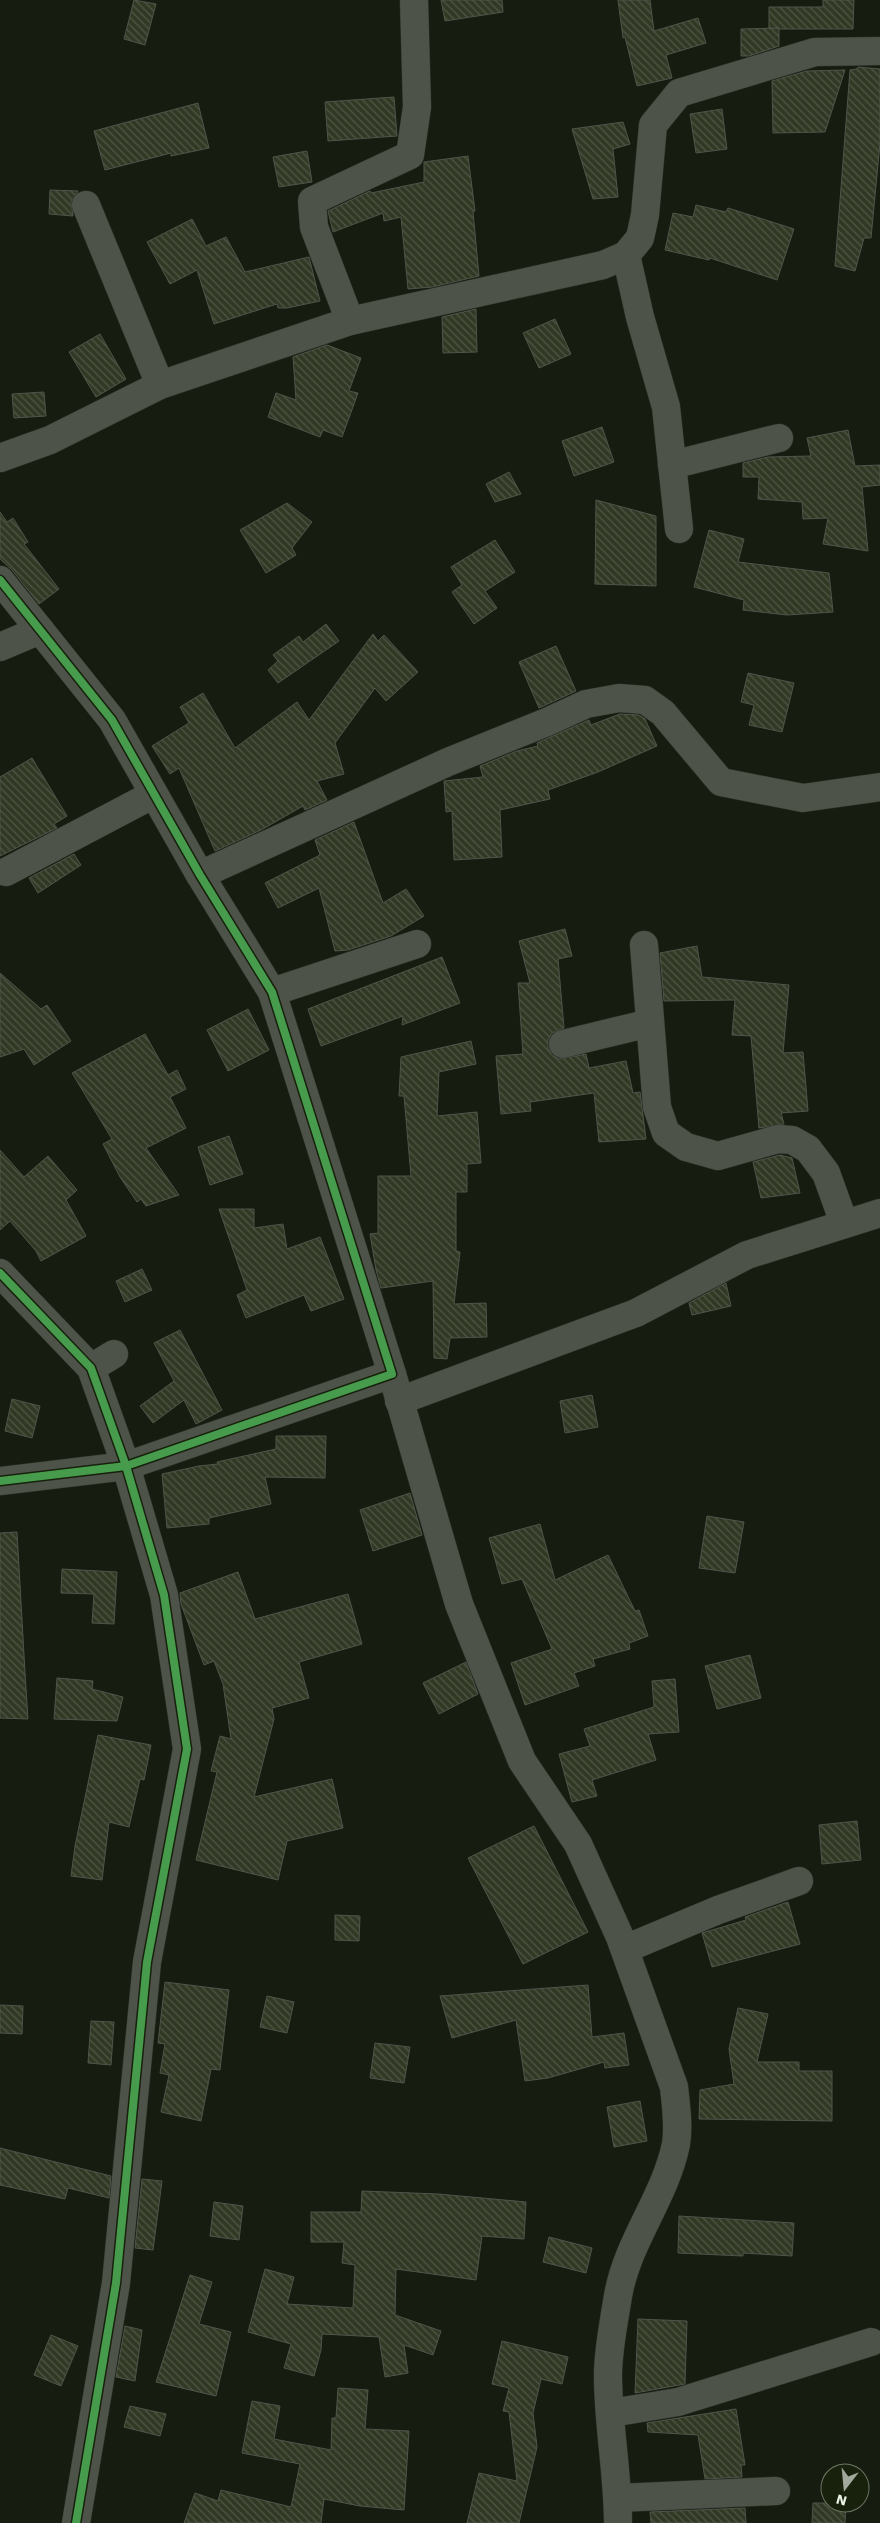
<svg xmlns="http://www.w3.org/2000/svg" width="880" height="2523" viewBox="0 0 880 2523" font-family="'Work Sans',sans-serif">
  <defs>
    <pattern id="building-back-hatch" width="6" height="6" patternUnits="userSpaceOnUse" patternTransform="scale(1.25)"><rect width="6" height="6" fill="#313925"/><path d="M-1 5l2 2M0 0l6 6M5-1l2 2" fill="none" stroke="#4f5645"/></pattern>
  </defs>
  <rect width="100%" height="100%" fill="#171c11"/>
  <g fill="url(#building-back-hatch)" stroke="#50554b">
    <path d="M134,0l22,4 -11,41 -21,-6z"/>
    <path d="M441,0h61l1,12 -58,9z"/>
    <path d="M618,0h32l4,31 44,-13 8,25 -40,12 6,23 -35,8 -12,-49 -2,1z"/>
    <path d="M823,0h31l-1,29h-84v-22h54z"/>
    <path d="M779,28v18l-30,10h-8v-27z"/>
    <path d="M858,67l22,2v74l-9,95h-7l-9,33 -20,-5 15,-196 7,-1z"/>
    <path d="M845,70l-20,62 -52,1 -1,-52 35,-10z"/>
    <path d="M394,97l3,39 -69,5 -3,-39z"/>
    <path d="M198,103l11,45 -38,8v-3l-66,17 -11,-39z"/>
    <path d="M722,109l5,40 -31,4 -6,-39z"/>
    <path d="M623,122l7,22 -17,5 5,48 -25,2 -21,-70z"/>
    <path d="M307,151l5,31 -33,5 -6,-30z"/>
    <path d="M468,156l7,55 -2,1 6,64 -47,11 -24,2 -7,-72 -17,4 -1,-8 -50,19 -5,-21 42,-20 1,2 53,-11v-20z"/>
    <path d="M50,190l28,1 -7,11 2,14 -24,-2z"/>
    <path d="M696,205l30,7 2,-4 66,21 -17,51 -67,-22 -1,2 -44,-10 8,-37 20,4z"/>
    <path d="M192,219l14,27 20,-9 19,35 64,-15 11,44 -33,7h-9l-1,-4 -63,20 -17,-54 -27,14 -23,-42z"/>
    <path d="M476,309l1,43 -34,1 -1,-36z"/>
    <path d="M555,319l16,35 -32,14 -16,-35z"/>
    <path d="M100,334l26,45 -30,18 -27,-45z"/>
    <path d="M327,345l34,13 -12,33 9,2 -16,44 -19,-7 -3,7 -52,-20 8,-24 20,7 -3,-43z"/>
    <path d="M44,392l2,24 -32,2 -2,-24z"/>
    <path d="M602,427l12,35 -40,14 -12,-35z"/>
    <path d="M848,430l7,36 25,-1v20l-18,2 6,64 -45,-7 5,-26 -25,1 -1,-17 -44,-3 1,-22h-16v-14l25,-6 43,-1 -4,-18z"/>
    <path d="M509,472l12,22 -26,8 -9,-18z"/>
    <path d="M596,500l60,16v70l-61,-2z"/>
    <path d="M287,503l25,19 -20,26 4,7 -30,18 -26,-43z"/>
    <path d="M0,512l7,10 6,-4 15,24 -4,2 35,45 -20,15 -27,-34 -12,-11z"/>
    <path d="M709,530l35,9 -6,23 91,11 4,39 -46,3 -44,-5 1,-10 -50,-13z"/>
    <path d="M495,540l20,32 -30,19 12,17 -23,16 -22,-32 10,-7 -11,-18z"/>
    <path d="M326,624l13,17 -61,42 -10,-13 10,-9 -5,-6 26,-19 4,6z"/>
    <path d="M373,634l5,7 6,-6 34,37 -32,29 -11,-13 -40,55 9,31 -27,7 10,19 -22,10 -2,-4 -42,24 -46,21 -36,-83 -9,6 -18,-28 37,-23 -9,-16 23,-14 32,55 62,-46 12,18z"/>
    <path d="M556,646l20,45 -37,17 -20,-46z"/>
    <path d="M748,673l46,10 -12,49 -33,-7 5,-20 -13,-3z"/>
    <path d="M620,714l19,1 6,4 12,27 -59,26 -50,18 2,9 -50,11 2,47 -48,3 -2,-49 -6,1 -2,-31 39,-4 -3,-11 37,-15 21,-5 -1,-3 52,-23 2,5z"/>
    <path d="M32,758l35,58 -13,8 3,4 -57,28v-79z"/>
    <path d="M354,822l29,81 23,-14 18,27 -33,20 -43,14 -13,1 -16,-63 -41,20 -13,-25 55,-28 -5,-15z"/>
    <path d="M74,854l7,11 -43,28 -9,-15z"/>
    <path d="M565,929l7,27 -14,3 6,69 -12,5 -4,7v8l4,7 7,4 27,-5 3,14 37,-7 7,32 7,-1 6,47 -47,3 -5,-49 -64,9 1,9 -30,3 -5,-58 27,-2 -5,-71h12l-11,-42z"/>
    <path d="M697,946l5,31 87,8 -6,68 20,-1 5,59 -27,2 3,11 -25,4 -8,-92 -19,-1 3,-35 -71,1 -4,-48z"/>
    <path d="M442,957l18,46 -58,22 1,-9 -82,30 -13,-37z"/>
    <path d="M0,973l41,36 6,-4 24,36 -37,24 -10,-16 -24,8z"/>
    <path d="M248,1009l21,41 -41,21 -21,-41z"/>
    <path d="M145,1034l23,41 9,-5 9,19 -16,8 16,31 -40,20 33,47 -33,11 -5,-7 -4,3 -17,-25 -17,-33 9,-5 -40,-66z"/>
    <path d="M471,1041l5,23 -37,8 -2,44 40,-4 4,51 -14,1v28h-11v59l4,1 -6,52 32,-1 1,34 -37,1 -3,21 -13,-1 -1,-77 -52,7 -5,-18 -6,-36 8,-1v-57h33l-7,-80h-5l2,-39z"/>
    <path d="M229,1136l14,38 -33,11 -12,-38z"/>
    <path d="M0,1150l24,27 24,-21 29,34 -11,10 20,36 -45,25 -5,-10 -26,-30 -10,9z"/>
    <path d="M780,1155l12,3 8,35 -39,5 -8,-36z"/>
    <path d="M219,1209h35v19l29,-4 4,25 33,-12 24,62 -33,12 -7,-16 -58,23 -9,-23 10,-5z"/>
    <path d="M142,1269l10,21 -27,12 -9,-21z"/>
    <path d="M726,1283l5,23 -39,9 -3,-12z"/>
    <path d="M180,1330l42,80 -26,14 -12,-24 -31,23 -13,-17 34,-25 -20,-38z"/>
    <path d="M592,1395l6,32 -33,6 -5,-32z"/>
    <path d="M12,1399l28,7 -8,32 -27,-7z"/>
    <path d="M276,1436h50l-1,42 -60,-1 6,27 -62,14v6l-42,4 -5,-54 37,-8 19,-2 -1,-2 59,-13z"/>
    <path d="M410,1493l12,42 -49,16 -13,-41z"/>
    <path d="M707,1516l37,6 -9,51 -36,-5z"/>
    <path d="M540,1524l15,56 53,-25 27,56 4,-1 9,26 -19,7 1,6 -37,10 2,7 -21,7 5,13 -54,19 -14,-42 41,-14 -30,-70 -20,5 -13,-46z"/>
    <path d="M17,1532l8,141 3,46 -28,-1v-185z"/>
    <path d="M62,1569l55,3 -3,52 -22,-1 2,-29 -33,-1z"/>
    <path d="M238,1572l17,47 93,-25 14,50 -63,18 10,36 -37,10 2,11 -20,78 78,-18 11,49 -56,13 -9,39 -82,-20 21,-88 -6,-1 9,-35 11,3 -8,-55 -9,-23 -10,4 -23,-61 -1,-11z"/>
    <path d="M750,1655l11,43 -44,11 -12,-43z"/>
    <path d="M466,1662l12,32 -39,20 -16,-31z"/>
    <path d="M57,1678l36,3 -1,8 31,8 -6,24 -63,-2z"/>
    <path d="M675,1679l4,53 -31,2 8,26 -64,20 5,16 -25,6 -13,-48 31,-8 -6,-17 70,-22 -2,-26z"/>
    <path d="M98,1735l53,10 -7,35 -4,-1 -11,48 -20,-5 -7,58 -31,-4 4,-30z"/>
    <path d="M857,1821l4,39 -39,4 -3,-39z"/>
    <path d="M534,1826l54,106 -65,32 -55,-106z"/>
    <path d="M788,1902l12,42 -88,23 -10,-34 44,-13 -1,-3z"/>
    <path d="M335,1915l25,1 -1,25 -24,-1z"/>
    <path d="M165,1982l64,8 -9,80 -9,-1 -10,52 -40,-9 8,-37 -9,-2 5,-29 -7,-1z"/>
    <path d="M588,1985l4,52 32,-4 5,32 -24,3 -1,-6 -56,16 -23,3 -9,-61 -64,18 -12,-42z"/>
    <path d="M267,1996l27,6 -7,31 -27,-6z"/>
    <path d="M0,2005l23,1 -1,28 -22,-1z"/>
    <path d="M738,2008l30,6 -11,48h42v9h33v50l-133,-2 1,-29 34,-6 -5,-35z"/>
    <path d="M91,2021l23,1 -3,43 -23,-2z"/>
    <path d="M375,2043l35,4 -6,36 -34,-5z"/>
    <path d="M640,2101l7,40 -33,6 -7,-40z"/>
    <path d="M0,2148l111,28 -2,22 -41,-10 -3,11 -65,-14z"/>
    <path d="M142,2179l20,2 -9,69 -18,-2z"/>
    <path d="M362,2191l76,3 88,8 -2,37 -42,-3 -6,44 -80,-11 -1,46 46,16 -8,24 -29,-10 4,28 -23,4 -6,-40 -57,-3 -1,16 -7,26 -30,-8 7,-24 -43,-12 17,-63 29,8 -7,27 66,4 2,-43 -13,-2 2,-21h-33v-30h50z"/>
    <path d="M214,2202l29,4 -4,34 -29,-4z"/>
    <path d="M679,2216l115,7 -2,33 -49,-3v3l-65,-3z"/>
    <path d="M549,2237l43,11 -6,25 -43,-11z"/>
    <path d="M190,2275l22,7 -13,42 32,8 -15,64 -60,-14z"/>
    <path d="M638,2319l49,2 -2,63 -50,9z"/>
    <path d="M125,2326l17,4 -7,51 -19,-4z"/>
    <path d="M51,2335l27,11 -17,40 -27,-11z"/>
    <path d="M502,2341l66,16 -6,27 -21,-5 -8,34 4,34 -18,76h-52l12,-50 38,8 -8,-69 -6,-1 6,-23 -17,-4z"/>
    <path d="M338,2388l30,2 -3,39 44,2 -5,79 -44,-4 -36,-7 -3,24h-137l11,-30 23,8 3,-11 70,17 9,-43 -58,-11 10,-52 28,5 -6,33 57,11 1,-32h4z"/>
    <path d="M130,2406l36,8 -6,22 -36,-9z"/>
    <path d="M736,2409l9,56h-4l1,12 -37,2 -7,-44 -50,-3 -1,-9z"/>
    <path d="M813,2503h33l-1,20h-33z"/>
    <path d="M745,2508l1,15h-95l-1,-11z"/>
  </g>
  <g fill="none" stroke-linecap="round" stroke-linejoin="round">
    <defs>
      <g id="minor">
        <path d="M86,205l74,180"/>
        <path d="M626,255l14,62 26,90 13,122"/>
        <path d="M350,321l-36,-94 -2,-26 98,-46 7,-48 -3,-107"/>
        <path d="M0,458l50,-18 110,-55 190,-64 253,-56 23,-10 14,-17 5,-23 8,-90 26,-32 136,-41 65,-1"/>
        <path d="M672,465l107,-27"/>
        <path d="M0,580l112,140 88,155 72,117 120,382 -266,92 -126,15"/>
        <path d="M0,647l40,-17"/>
        <path d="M6,872l148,-78"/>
        <path d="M200,875l248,-113 99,-40 39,-18 33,-6 26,2 18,13 58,69 82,16 77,-11"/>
        <path d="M644,945l13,162 9,26 20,14 32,9 60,-17 14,1 16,9 18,24 18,50"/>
        <path d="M272,992l145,-48"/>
        <path d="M563,1044l87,-21"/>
        <path d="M0,1273l91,95 35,98 38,129 23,154 -40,213 -31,321 -40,240"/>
        <path d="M91,1368l23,-14"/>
        <path d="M392,1374l67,230 63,157 56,83 42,93 54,150c2,19 5,39 2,57 -11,54 -49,98 -58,152 -4,25 -10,54 -10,79 0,50 10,99 10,148"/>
        <path d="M399,1401l237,-88 111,-58 133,-42"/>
        <path d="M625,1949l93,-39 81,-29"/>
        <path d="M611,2413l67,-11 193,-60"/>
        <path d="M618,2498l158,-7"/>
      </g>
    </defs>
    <use href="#minor" stroke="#31352b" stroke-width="29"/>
    <use href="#minor" stroke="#4e5349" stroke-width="28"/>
    <defs>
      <g id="cycleway">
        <path d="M0,580l112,140 88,155 72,117 120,382 -266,92 -126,15"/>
        <path d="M0,1273l91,95 35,98 38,129 23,154 -40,213 -31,321 -40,240"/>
      </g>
    </defs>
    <use href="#cycleway" stroke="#17210c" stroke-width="11"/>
    <use href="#cycleway" stroke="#469c4c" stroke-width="8"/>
  </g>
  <g transform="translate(845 2488) rotate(196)"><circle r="24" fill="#17210c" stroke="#6d7563"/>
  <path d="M0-4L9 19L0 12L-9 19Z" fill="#a2a89b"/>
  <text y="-8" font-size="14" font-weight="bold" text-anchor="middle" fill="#edf4e6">N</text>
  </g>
</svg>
